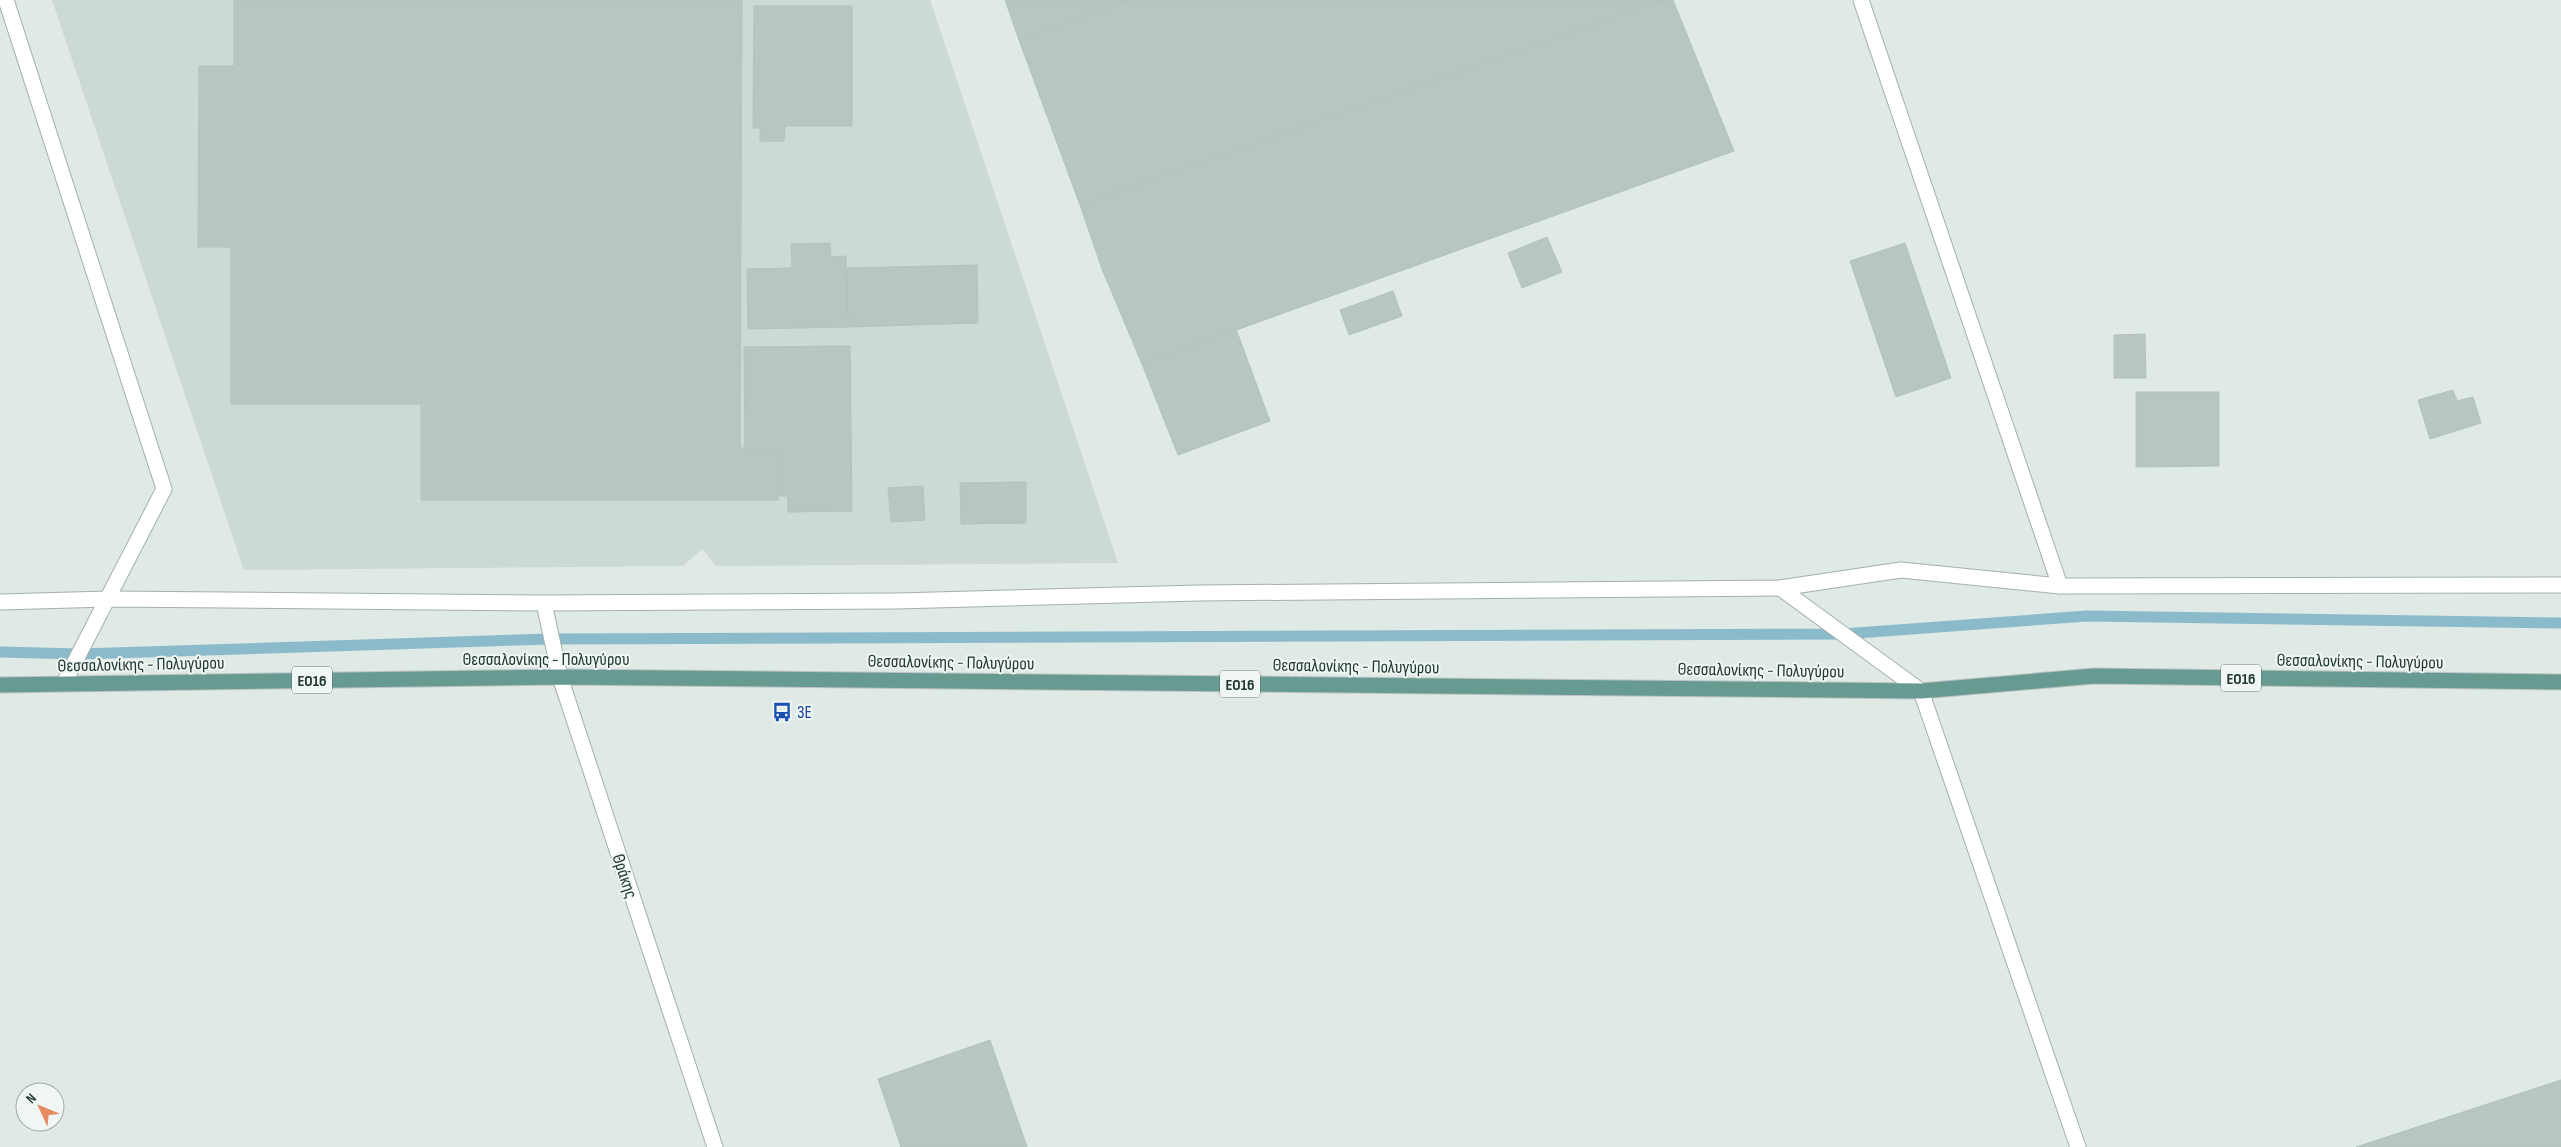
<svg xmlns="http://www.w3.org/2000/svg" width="2561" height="1147" viewBox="0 0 2561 1147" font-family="'Sofia Sans Condensed',sans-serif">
  <rect width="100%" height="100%" fill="#dfe9e5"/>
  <path fill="#cdd9d4" d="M52,0h878l188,563 -402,3 -14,-17 -19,17 -439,4z"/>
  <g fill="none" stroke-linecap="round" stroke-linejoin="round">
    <path stroke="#8bbbca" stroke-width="11" d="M0,652l80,2 471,-15 1292,-5 244,-18 474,7"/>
  </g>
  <g fill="#b8c6c2" stroke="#b2c2bd">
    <path d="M234,0h508l-2,448h39l-1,52h-357v-96h-190v-157h-33l1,-181h35z"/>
    <path d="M1005,0h125l-111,40z"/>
    <path d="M1130,0h534l-584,205 -61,-165z"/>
    <path d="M1664,0h9l61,151 -592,213 -40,-95 -22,-64z"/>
    <path d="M754,6h98v120h-67l-1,15h-24v-13h-7z"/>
    <path d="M1547,237l15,35 -40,16 -14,-35z"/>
    <path d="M830,243l1,14 15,-1 2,71 -100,2 -1,-60 45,-1 -1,-24z"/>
    <path d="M1905,243l46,135 -55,19 -46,-136z"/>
    <path d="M977,265l1,58 -130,4 -1,-59z"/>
    <path d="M1393,291l9,25 -53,19 -9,-25z"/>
    <path d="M1236,329l34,92 -92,34 -36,-91z"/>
    <path d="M2145,334l1,44h-32v-43z"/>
    <path d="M850,346l2,165 -64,1v-16h-10l1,-48 -34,1 -1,-102z"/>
    <path d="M2453,390l4,11 16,-4 8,26 -51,16 -12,-39z"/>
    <path d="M2136,392h83v74l-83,1z"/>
    <path d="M1026,482v41l-65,1 -1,-41z"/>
    <path d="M923,486l2,34 -34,2 -3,-34z"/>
    <path d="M990,1040l37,107h-126l-23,-68z"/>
    <path d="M2561,1080v67h-205z"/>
  </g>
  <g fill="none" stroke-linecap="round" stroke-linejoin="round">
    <defs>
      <g id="street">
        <path d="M6,0l158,489 -100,194"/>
        <path d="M1861,0l199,586"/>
        <path d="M1780,588l141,103 157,456"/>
        <path d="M0,602l108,-3 436,4 352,-2 303,-8 581,-5 121,-18 159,16 501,-1"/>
        <path d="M544,603l16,74 155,470"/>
      </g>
      <path id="primary" d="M0,685l560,-8 1361,14 173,-15 467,6"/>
    </defs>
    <use href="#street" stroke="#a3b0ac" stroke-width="17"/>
    <use href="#primary" stroke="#bdc3c2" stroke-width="17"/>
    <use href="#street" stroke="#fff" stroke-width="15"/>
    <use href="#primary" stroke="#679b92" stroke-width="15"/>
  </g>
  <defs>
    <symbol id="bus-bare" viewBox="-9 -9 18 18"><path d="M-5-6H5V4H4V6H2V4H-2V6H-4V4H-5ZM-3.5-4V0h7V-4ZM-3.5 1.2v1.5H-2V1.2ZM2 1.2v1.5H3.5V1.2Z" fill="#1a4fb4" stroke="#eff6f3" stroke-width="2.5" paint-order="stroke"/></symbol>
  </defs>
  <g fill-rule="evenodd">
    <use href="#bus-bare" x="768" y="698" width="28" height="28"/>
  </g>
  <g text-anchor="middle" stroke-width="4" stroke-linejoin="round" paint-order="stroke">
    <g fill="#eff6f3" stroke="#60716d" stroke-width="1">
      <rect x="2221" y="664.5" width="40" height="27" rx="4"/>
      <rect x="292" y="666.5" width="40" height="27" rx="4"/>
      <rect x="1220" y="670.5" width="40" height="27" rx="4"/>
    </g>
    <g font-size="16" font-weight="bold" fill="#223833">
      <text x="2241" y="684">ΕΟ16</text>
      <text x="312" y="686">ΕΟ16</text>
      <text x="1240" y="690">ΕΟ16</text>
    </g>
    <g font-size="18" fill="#223833" stroke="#eff6f3">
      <text x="546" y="665">Θεσσαλονίκης - Πολυγύρου</text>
      <text transform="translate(2360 661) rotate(1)" y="6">Θεσσαλονίκης - Πολυγύρου</text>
      <text transform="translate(951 662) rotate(1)" y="6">Θεσσαλονίκης - Πολυγύρου</text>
      <text transform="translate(141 664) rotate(-1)" y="6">Θεσσαλονίκης - Πολυγύρου</text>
      <text transform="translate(1356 666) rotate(1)" y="6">Θεσσαλονίκης - Πολυγύρου</text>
      <text transform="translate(1761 670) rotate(1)" y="6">Θεσσαλονίκης - Πολυγύρου</text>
      <text transform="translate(625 876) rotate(72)" y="6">Θράκης</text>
    </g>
    <g font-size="18" fill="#164399" stroke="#eff6f3" text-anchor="start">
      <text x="797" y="718">3Ε</text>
    </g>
  </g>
  <g transform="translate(40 1107) rotate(314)"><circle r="24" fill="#eff6f3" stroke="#9daaa6"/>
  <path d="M0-4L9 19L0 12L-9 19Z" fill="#e68c60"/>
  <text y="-8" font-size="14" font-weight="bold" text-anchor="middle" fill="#223833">N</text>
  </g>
</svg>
